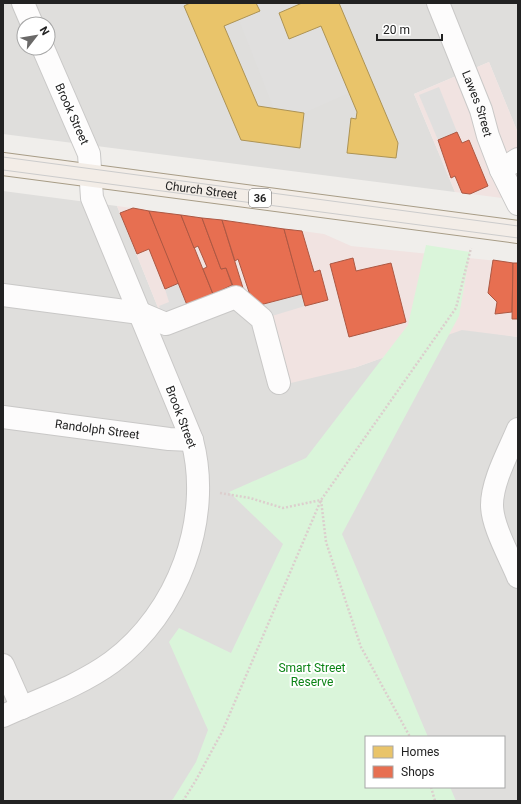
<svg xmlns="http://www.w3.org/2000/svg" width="521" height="804" viewBox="0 0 521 804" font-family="Roboto,sans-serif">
  <rect width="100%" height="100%" fill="#f0eeeb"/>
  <g fill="#dfdedc" fill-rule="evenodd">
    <path d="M3,3h515v130l-29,-71 -75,32 41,98 -452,-58zM24,24h24v24h-24z"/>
    <path d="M3,191l114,15 50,124 67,-27 120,65 108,-39 56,8v464h-515zM366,737h138v50h-138z"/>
  </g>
  <g fill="#f1e3e1">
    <path d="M489,62l29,71v67l-63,-8 -41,-98z"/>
    <path d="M117,206l207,28 27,12 167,17v74l-56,-7 -108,38 -80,19 -18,-66 -22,-18 -67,27z"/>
  </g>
  <path fill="#daf5da" d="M426,245l44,7 -11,64 -117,218 86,203h-62v50h84l6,14h-286l3,-2 23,-37 12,-32 -39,-88 10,-14 52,25 52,-109 -54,-52 77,-34 102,-133z"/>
  <g fill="#e0dfde">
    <path d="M256,3h46l-23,10 10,26 32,-13 28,67 -45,20 -30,-4 -35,-89 21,-9z"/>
    <path d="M439,87l18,45 -19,8 -19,-45z"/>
    <path d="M179,283l10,27 -25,9 -5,-13 10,-4 -4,-13z"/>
    <path d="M302,294l3,12 -33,10 -16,-10z"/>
  </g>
  <g fill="#e9c46a" stroke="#ad9354">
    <path d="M190,3h66l4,8 -36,15 34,80 46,7 -4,35 -59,-8 -57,-134z"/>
    <path d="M302,3h37l59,140 -2,15 -49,-5 4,-35 5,1 1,-7 -36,-86 -32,13 -10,-26z"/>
  </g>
  <g fill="#e76f51" stroke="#ac5843">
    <path d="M457,132l5,11 7,-3 19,46 -18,8 -8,-1 -7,-17 -4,2 -13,-38z"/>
    <path d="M133,208l16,3 30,72 -14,6 -16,-40 -12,5 -17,-41z"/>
    <path d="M149,211l32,4 34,84 -26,11z"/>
    <path d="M181,215l21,3 19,51 5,-1 6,17 -19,9 -10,-25 4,-2 -9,-21 -4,2z"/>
    <path d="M202,218l20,2 21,68 -8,3 -9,-23 -5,1z"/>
    <path d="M222,220l62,9 18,65 -46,12 -4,-5 -14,-42 -3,2z"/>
    <path d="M284,229l18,2 12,41 6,-2 8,30 -23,6z"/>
    <path d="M353,258l3,13 35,-8 15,59 -57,15 -19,-73z"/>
    <path d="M493,260l20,3 -1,49 -17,2 2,-12 -9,-9z"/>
    <path d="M513,263h5v56h-6z"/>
  </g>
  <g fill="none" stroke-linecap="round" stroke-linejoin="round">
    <defs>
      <g id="minor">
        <path d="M23,3l9,21"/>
        <path id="s1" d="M438,3l43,107 7,26 13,34 17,34"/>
        <path d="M501,170l17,-11"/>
        <path d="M3,295l137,18 26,11 70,-27 26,22 17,64"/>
        <path id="s2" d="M3,417l166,22 23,1"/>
        <path d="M518,429c-9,22 -26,52 -26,76 0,21 18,52 26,72"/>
        <path d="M3,665l19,43"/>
        <path d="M3,716c37,-17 76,-30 109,-54 66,-49 101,-143 80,-222l-100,-242 -3,-44 -46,-106"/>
      </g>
      <g id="major">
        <path id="s3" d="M3,164l515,68"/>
      </g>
    </defs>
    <use href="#minor" stroke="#c9c8c7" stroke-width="24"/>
    <use href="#major" stroke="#a79c86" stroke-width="24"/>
    <g stroke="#dccecd" stroke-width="2.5" stroke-dasharray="2 2" stroke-linecap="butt">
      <path d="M220,493l30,5 33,10 38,-8 5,42 35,105 49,90"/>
      <path d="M431,787l4,14"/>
      <path d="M183,801l13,-21 26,-48 99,-232 135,-192 15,-60"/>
    </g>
    <use href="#minor" stroke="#fdfcfc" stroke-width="22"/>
    <use href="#major" stroke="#f3ede7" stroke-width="22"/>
    <g stroke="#ccc" stroke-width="1">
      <path d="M3,157l515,69"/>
      <path d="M3,170l515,68"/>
    </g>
  </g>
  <g text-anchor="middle" stroke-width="4" stroke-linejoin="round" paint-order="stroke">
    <rect fill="#fff" stroke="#646464" stroke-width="1" x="249" y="189" width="22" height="18" rx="3"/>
    <g font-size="11" font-weight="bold" fill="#222">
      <text x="260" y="202">36</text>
    </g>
    <g font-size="12" fill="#222" stroke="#fff">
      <text dy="4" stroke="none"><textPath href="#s1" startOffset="108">Lawes Street</textPath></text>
      <text transform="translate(72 114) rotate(66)" y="4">Brook Street</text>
      <text dy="4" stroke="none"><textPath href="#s3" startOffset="200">Church Street</textPath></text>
      <text transform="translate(181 417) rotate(69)" y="4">Brook Street</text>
      <text dy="4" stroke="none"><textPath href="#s2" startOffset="95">Randolph Street</textPath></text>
    </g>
    <g font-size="12" fill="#0c8416" stroke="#fff">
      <text x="312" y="672">Smart Street<tspan x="312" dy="14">Reserve</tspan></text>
    </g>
  </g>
  <rect width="521" height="804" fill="none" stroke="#222222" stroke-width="8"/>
  <rect x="365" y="736" width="140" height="52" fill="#ffffff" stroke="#a7a7a7"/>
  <rect x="373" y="746" width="20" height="12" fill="#e9c46a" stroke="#a7a7a7"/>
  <text x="401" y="756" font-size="12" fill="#222222">Homes</text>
  <rect x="373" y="766" width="20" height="12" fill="#e76f51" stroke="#a7a7a7"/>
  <text x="401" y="776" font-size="12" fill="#222222">Shops</text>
  <g transform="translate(36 36) rotate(59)"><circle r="19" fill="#ffffff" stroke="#a7a7a7"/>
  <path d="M0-3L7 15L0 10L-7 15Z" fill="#6a6968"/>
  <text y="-6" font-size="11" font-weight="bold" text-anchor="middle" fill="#222222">N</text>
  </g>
  <path d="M377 34v6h65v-6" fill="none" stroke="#222222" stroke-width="2"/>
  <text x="383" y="34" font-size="12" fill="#222222" stroke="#ffffff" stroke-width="3" paint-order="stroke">20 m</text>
</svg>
